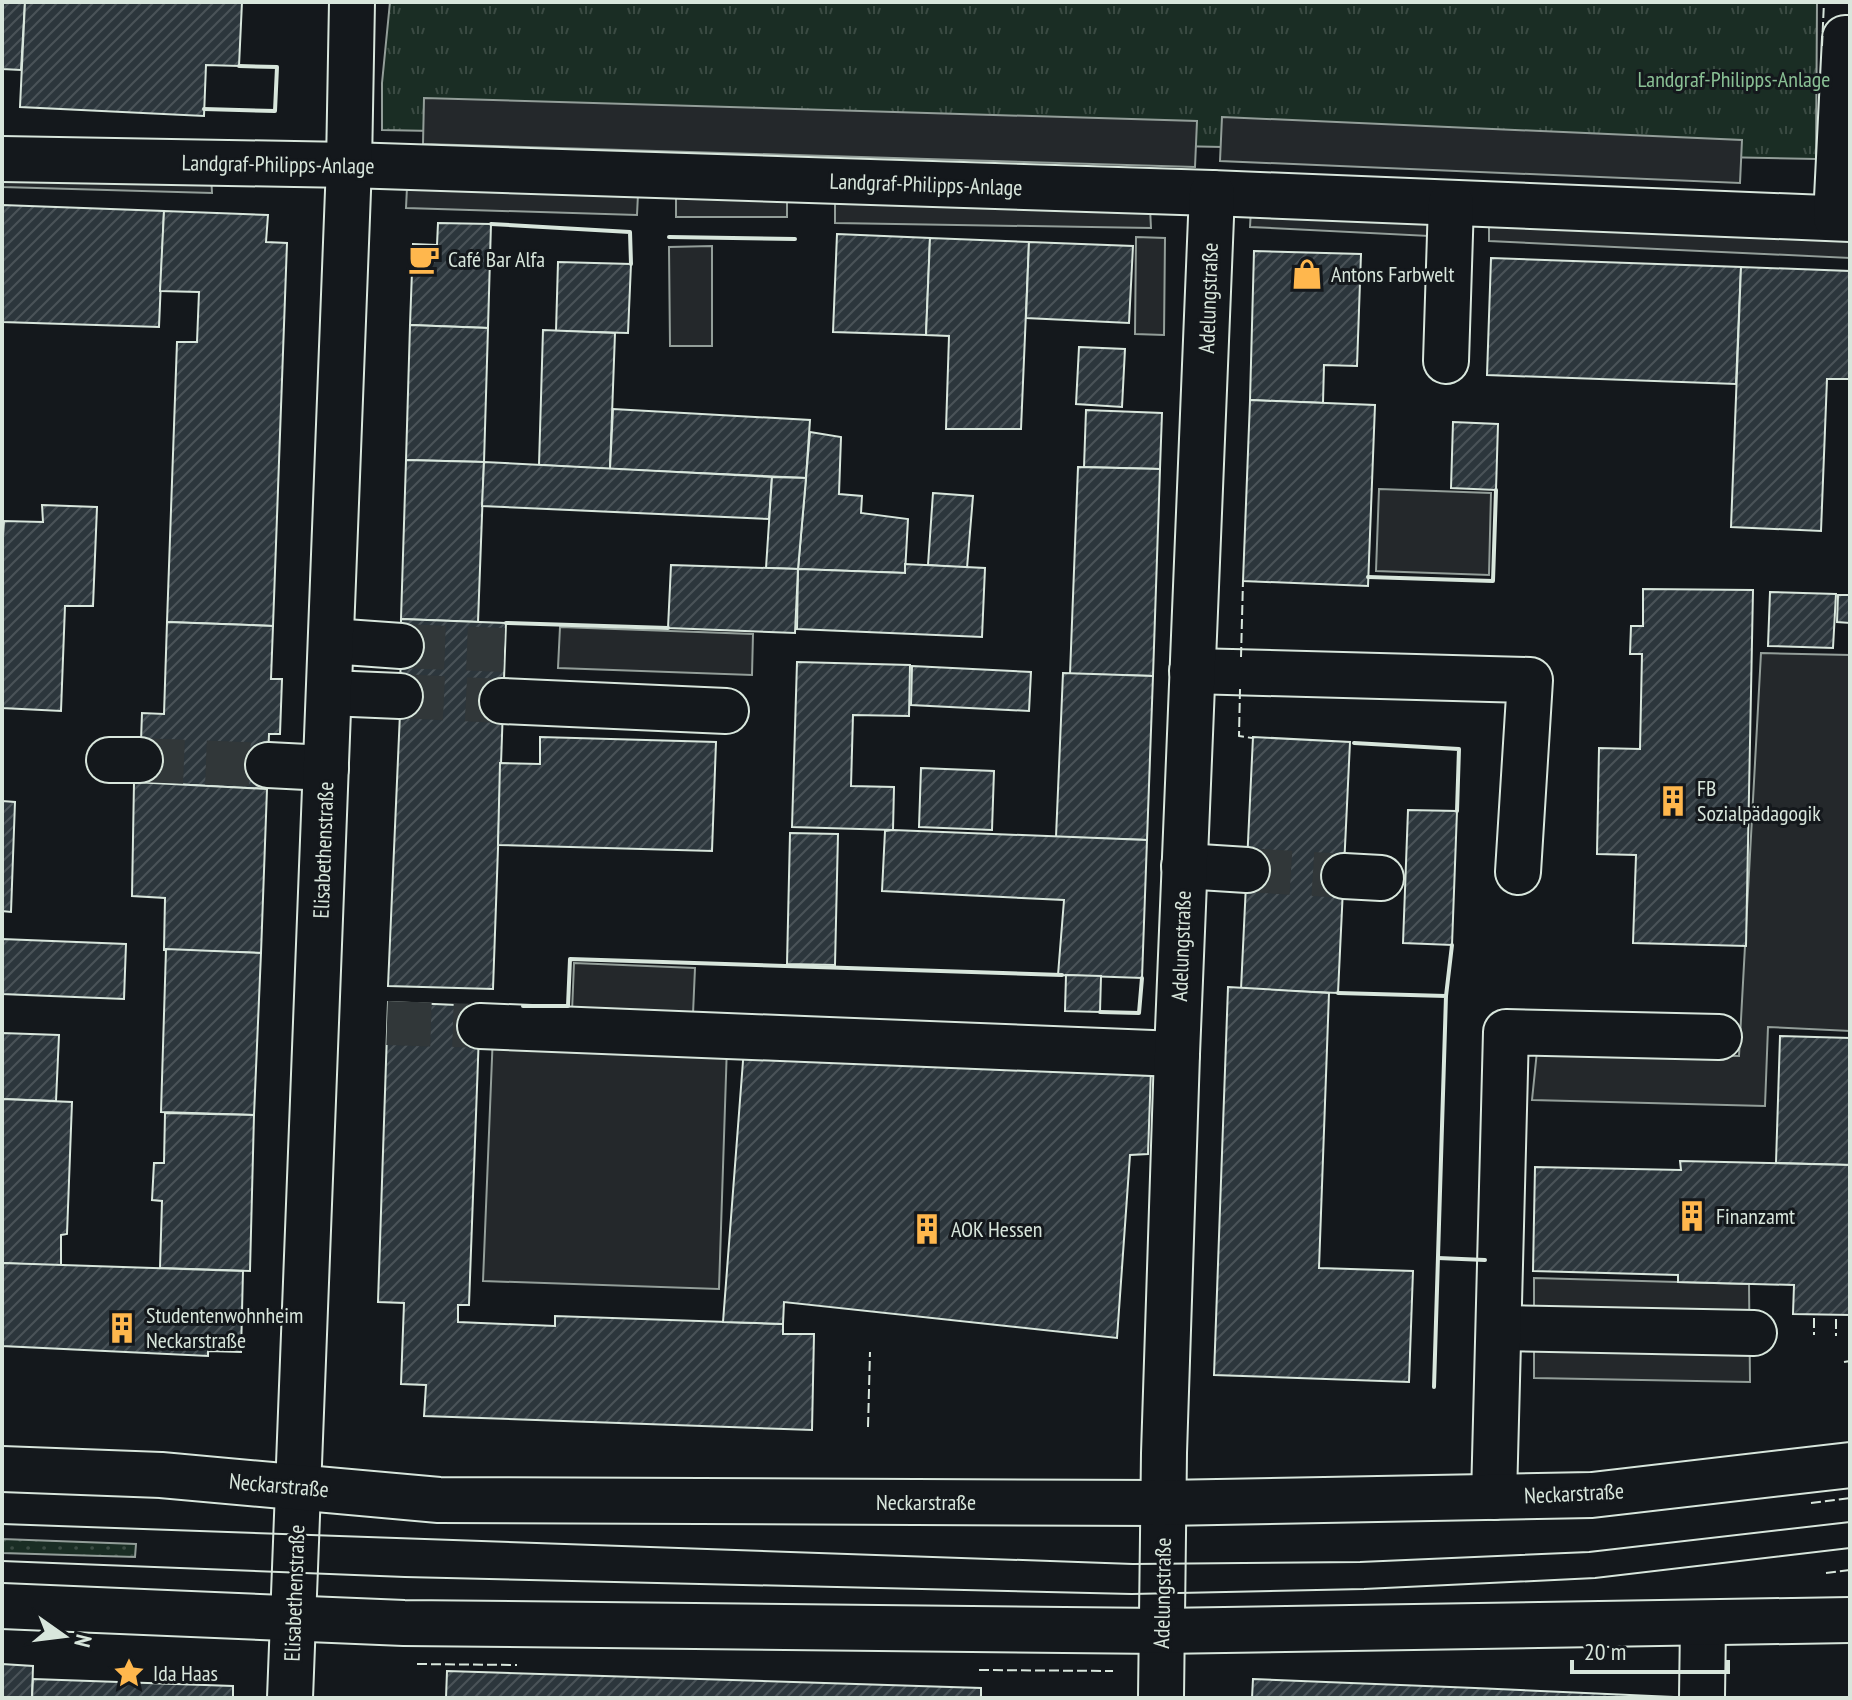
<svg xmlns="http://www.w3.org/2000/svg" width="1852" height="1700" viewBox="0 0 1852 1700" font-family="'PT Sans Narrow',sans-serif">
  <defs>
    <pattern id="grass-dots" width="8" height="8" patternUnits="userSpaceOnUse" patternTransform="scale(2)"><rect width="8" height="8" fill="#1a2d24"/><path d="M2 2h.1M6 6h.1" fill="none" stroke="#3b4b43" stroke-width="1.8" stroke-linecap="round"/></pattern>
    <pattern id="park-tufts" width="24" height="20" patternUnits="userSpaceOnUse" patternTransform="scale(2)"><rect width="24" height="20" fill="#1a2d24"/><path d="M3 7l-1-3M5 7V3M7 7l1-3M15 17l-1-3M17 17v-4M19 17l1-3" fill="none" stroke="#3b4b43"/></pattern>
    <pattern id="building-hatch" width="6" height="6" patternUnits="userSpaceOnUse" patternTransform="scale(2)"><rect width="6" height="6" fill="#2c363c"/><path d="M-1 1l2-2M0 6l6-6M5 7l2-2" fill="none" stroke="#4a5358"/></pattern>
  </defs>
  <rect width="100%" height="100%" fill="#14181c"/>
  <path fill="url(#grass-dots)" stroke="#939e99" stroke-width="2" d="M2,1539l134,5 -1,13 -133,-4z"/>
  <path fill="url(#park-tufts)" stroke="#939e99" stroke-width="2" d="M390,2h1427l-1,157 -1434,-29v-47z"/>
  <g fill="#24282b" stroke="#939e99" stroke-width="2">
    <path d="M424,98l773,23 -2,46 -772,-23z"/>
    <path d="M1222,117l520,23 -2,43 -520,-22z"/>
    <path d="M2,168l209,6 1,19 -210,-6z"/>
    <path d="M407,187l231,7 -1,21 -231,-7z"/>
    <path d="M787,195v22h-111v-21z"/>
    <path d="M835,203l315,5 1,20 -316,-5z"/>
    <path d="M1251,209l179,9 -1,18 -179,-9z"/>
    <path d="M1489,220l361,17v21l-361,-17z"/>
    <path d="M1136,237l29,1 -1,97 -29,-1z"/>
    <path d="M712,246v100h-42l-1,-99z"/>
    <path d="M1379,489l112,4 -2,82 -113,-4z"/>
    <path d="M560,627l193,7 -1,41 -194,-7z"/>
    <path d="M1761,653l89,2v376l-82,-4 -3,79 -233,-6 5,-49 202,5z"/>
    <path d="M574,963l121,5 -2,46 35,1 -9,274 -236,-8 11,-272 78,3z"/>
    <path d="M1534,1278l215,6 1,98 -216,-4z"/>
  </g>
  <g fill="url(#building-hatch)" stroke="#d8e6dc" stroke-width="2">
    <path d="M2,2h23l-4,68 -19,-1z"/>
    <path d="M25,2h217l-3,64 -33,-1 -2,51 -184,-9z"/>
    <path d="M2,205l162,6 -5,116 -157,-5z"/>
    <path d="M164,211l104,4 -2,27 21,1 -14,383 -106,-4 10,-280h20l2,-50 -39,-1z"/>
    <path d="M438,223l53,1 -3,104 -78,-3 3,-81 24,1z"/>
    <path d="M837,234l93,4 -4,97 -93,-3z"/>
    <path d="M930,238l99,4 -8,187h-75l3,-93 -23,-1z"/>
    <path d="M1029,242l104,4 -4,77 -103,-5z"/>
    <path d="M1254,251l107,3 -4,112 -33,-1 -1,38 -73,-3z"/>
    <path d="M1491,258l250,9 -5,117 -249,-9z"/>
    <path d="M558,262l73,2 -3,69 -72,-2z"/>
    <path d="M1741,267l109,4v108h-23l-6,152 -90,-4z"/>
    <path d="M410,325l78,3 -4,134 -78,-2z"/>
    <path d="M543,330l72,3 -5,136 -71,-4z"/>
    <path d="M1079,347l46,2 -3,58 -46,-3z"/>
    <path d="M1250,400l125,5 -7,181 -125,-5z"/>
    <path d="M613,409l197,11 -4,58 -196,-9z"/>
    <path d="M1086,410l76,3 -2,56 -76,-2z"/>
    <path d="M1453,422l45,2 -2,66 -45,-2z"/>
    <path d="M810,432l31,5 -2,57 23,2 -1,17 47,6 -3,54 -107,-4z"/>
    <path d="M406,460l78,2 -6,160 -77,-3z"/>
    <path d="M484,462l288,15 -3,42 -287,-13z"/>
    <path d="M1078,467l82,2 -7,207 -83,-2z"/>
    <path d="M772,477l34,1 -8,91 -32,-1z"/>
    <path d="M933,493l40,3 -6,72 -39,-3z"/>
    <path d="M42,505l55,2 -4,99h-28l-4,105 -59,-3v-158l2,-29 39,1z"/>
    <path d="M905,564l80,4 -3,69 -185,-8 1,-60 107,4z"/>
    <path d="M671,565l127,4 -3,64 -127,-5z"/>
    <path d="M1643,589l110,1 -7,356 -113,-3 3,-88 -39,-1 2,-106 41,1 2,-95h-12l1,-28h12z"/>
    <path d="M1770,592l66,2 -3,54 -65,-2z"/>
    <path d="M1838,595h12v28l-13,-1z"/>
    <path d="M401,619l105,4 -13,366 -105,-3 12,-273z"/>
    <path d="M167,622l106,4 -2,53h11l-2,55h-11l-2,55 -133,-7 6,-14 2,-55 22,1z"/>
    <path d="M797,662l113,3 -1,51 -56,-1 -2,71 43,1 -1,43 -101,-3z"/>
    <path d="M912,666l119,6 -2,39 -118,-6z"/>
    <path d="M1063,673l90,3 -6,164 -91,-3z"/>
    <path d="M540,737l176,5 -4,109 -214,-6 2,-82 40,1z"/>
    <path d="M1253,737l97,5 -12,251 -97,-4z"/>
    <path d="M921,768l73,3 -2,59 -73,-3z"/>
    <path d="M134,782l133,7 -6,164 -97,-3 1,-52 -33,-2z"/>
    <path d="M2,801l13,1 -4,110 -9,-1z"/>
    <path d="M1408,810l49,1 -5,134 -49,-2z"/>
    <path d="M893,830l254,10 -5,138 -84,-3 6,-75 -182,-9 3,-60z"/>
    <path d="M790,833l48,1 -3,131 -48,-1z"/>
    <path d="M2,939l124,5 -2,55 -122,-5z"/>
    <path d="M166,949l95,4 -7,162 -93,-3z"/>
    <path d="M1066,975l35,1 -1,36 -35,-1z"/>
    <path d="M1228,987l101,6 -10,275 94,3 -4,111 -195,-7z"/>
    <path d="M388,1002l92,4 -11,299h-11v17l97,4v-10l228,8v10h31l-2,96 -388,-14 2,-31 -25,-1 3,-81 -26,-1z"/>
    <path d="M2,1033l57,2 -3,66 -54,-2z"/>
    <path d="M1780,1036l70,2v127l-74,-2z"/>
    <path d="M744,1048l407,21 -3,85 -18,1 -13,183 -333,-36 -1,22 -60,-2z"/>
    <path d="M2,1099l70,3 -5,132 -6,1v31l-59,-3z"/>
    <path d="M165,1113l89,2 -4,156 -90,-3 2,-67 -10,-1 2,-37h10z"/>
    <path d="M1680,1161l170,4v150l-57,-1 1,-29 -116,-3v-7l-145,-4 2,-104 146,3z"/>
    <path d="M2,1263l241,8 -2,81 -33,-1v5l-206,-10z"/>
    <path d="M2,1664l31,2 -1,32h-30z"/>
    <path d="M447,1671l534,17v10h-535z"/>
    <path d="M33,1679l200,7v12h-201z"/>
    <path d="M1253,1679l222,9 199,9 -422,1z"/>
  </g>
  <g fill="none" stroke-linecap="round" stroke-linejoin="round">
    <g stroke="#313739" stroke-width="44" stroke-dasharray="44 22" stroke-linecap="butt">
      <path d="M401,646l103,4"/>
      <path d="M400,696l102,5"/>
      <path d="M140,760l128,5"/>
      <path d="M1247,870l97,6"/>
      <path d="M387,1023l93,3"/>
    </g>
    <defs>
      <g id="minor">
        <path d="M2,159l347,6 863,28 638,26"/>
        <path d="M1836,218l9,-180h5"/>
        <path d="M1446,361l5,-158"/>
        <path d="M331,641l70,5"/>
        <path d="M1192,671l338,9 -12,192"/>
        <path d="M329,693l71,3"/>
        <path d="M502,701l224,10"/>
        <path d="M109,760h31"/>
        <path d="M268,765l58,3"/>
        <path d="M1184,866l63,4"/>
        <path d="M1344,876l37,2"/>
        <path d="M480,1026l697,28"/>
        <path d="M1500,1328l254,5"/>
        <path d="M1494,1497l12,-465 213,5"/>
        <path d="M1702,1697l1,-73"/>
        <path d="M290,1698l59,-1533 3,-163"/>
        <path d="M1161,1698l3,-245 13,-399 35,-861"/>
      </g>
      <g id="major">
        <path d="M2,1469l159,6 278,25 724,3 429,-8 258,-30"/>
        <path d="M2,1606l402,17 757,8 689,-11"/>
      </g>
    </defs>
    <use href="#minor" stroke="#d8e6dc" stroke-width="48"/>
    <use href="#major" stroke="#d8e6dc" stroke-width="48"/>
    <use href="#minor" stroke="#14181c" stroke-width="44"/>
    <use href="#major" stroke="#14181c" stroke-width="44"/>
    <g stroke="#d8e6dc" stroke-width="2">
      <path d="M2,1524l1131,40 227,-2 229,-10 261,-30"/>
      <path d="M2,1561l403,16 727,17 232,-5 231,-11 255,-30"/>
    </g>
    <g stroke="#d8e6dc" stroke-width="2" stroke-dasharray="10 4" stroke-linecap="butt">
      <path d="M1822,46l2,-44"/>
      <path d="M1241,657l2,-76"/>
      <path d="M1240,689l-1,47 13,2"/>
      <path d="M1814,1318v17"/>
      <path d="M1836,1319v17"/>
      <path d="M1844,1362l6,-1"/>
      <path d="M868,1427l2,-75"/>
      <path d="M1811,1503l39,-5"/>
      <path d="M1826,1573l24,-3"/>
      <path d="M417,1664l100,1"/>
      <path d="M979,1670l134,1"/>
    </g>
    <g stroke="#d8e6dc" stroke-width="4">
      <path d="M204,109l71,2 2,-44 -38,-1"/>
      <path d="M491,224l139,8 1,32"/>
      <path d="M669,237l126,2"/>
      <path d="M1368,577l125,4 3,-91"/>
      <path d="M506,623l162,5"/>
      <path d="M1354,743l105,6 -2,62"/>
      <path d="M1338,993l108,3 -12,391"/>
      <path d="M1446,996l6,-51"/>
      <path d="M523,1006h45l2,-47 492,16"/>
      <path d="M1100,1012l39,1 3,-35"/>
      <path d="M1438,1258l47,2"/>
    </g>
  </g>
  <defs>
    <symbol id="cafe-bare" viewBox="-9 -9 18 18"><path d="M-5.5-4.5H6V0H3Q3 3.5 0 3.5H-2.5Q-5.5 3.5-5.5 0ZM3-3.2v2h1.7v-2ZM-6 4.5H4V6H-6Z" fill="#ffb74d" stroke="#14181c" stroke-width="2.5" paint-order="stroke"/></symbol>
    <symbol id="shop-bare" viewBox="-9 -9 18 18"><path d="M-5-2.5h2.3a2.7 3.5 0 0 1 5.4 0H5L5.5 6h-11ZM-1.5-2.5h3a1.5 2.3 0 0 0-3 0Z" fill="#ffb74d" stroke="#14181c" stroke-width="2.5" paint-order="stroke"/></symbol>
    <symbol id="building-bare" viewBox="-9 -9 18 18"><path d="M-4-6H4V6H1V3H-1V6H-4ZM-2.5-4.3h1.7v1.8h-1.7ZM.8-4.3h1.7v1.8H.8ZM-2.5-1h1.7V.8h-1.7ZM.8-1h1.7V.8H.8Z" fill="#ffb74d" stroke="#14181c" stroke-width="2.5" paint-order="stroke"/></symbol>
    <symbol id="sight-bare" viewBox="-9 -9 18 18"><path d="M0-6L1.8-2.2L6-1.7L2.9 1.2L3.7 5.4L0 3.3L-3.7 5.4L-2.9 1.2L-6-1.7L-1.8-2.2Z" fill="#ffb74d" stroke="#14181c" stroke-width="2.5" paint-order="stroke"/></symbol>
  </defs>
  <g fill-rule="evenodd">
    <use href="#cafe-bare" x="402" y="237" width="44" height="44"/>
    <use href="#shop-bare" x="1285" y="252" width="44" height="44"/>
    <use href="#building-bare" x="1651" y="779" width="44" height="44"/>
    <use href="#building-bare" x="1670" y="1194" width="44" height="44"/>
    <use href="#building-bare" x="905" y="1207" width="44" height="44"/>
    <use href="#building-bare" x="100" y="1306" width="44" height="44"/>
    <use href="#sight-bare" x="107" y="1651" width="44" height="44"/>
  </g>
  <g text-anchor="middle" stroke-width="6" stroke-linejoin="round" paint-order="stroke">
    <g font-size="22" fill="#8ac095" stroke="#14181c">
      <text x="1734" y="87">Landgraf-Philipps-Anlage</text>
    </g>
    <g font-size="22" fill="#d8e6dc" stroke="#14181c">
      <text transform="translate(278 164) rotate(1)" y="8">Landgraf-Philipps-Anlage</text>
      <text transform="translate(926 184) rotate(2)" y="8">Landgraf-Philipps-Anlage</text>
      <text transform="translate(1208 298) rotate(-88)" y="8">Adelungstraße</text>
      <text transform="translate(323 850) rotate(-88)" y="8">Elisabethenstraße</text>
      <text transform="translate(1181 946) rotate(-88)" y="8">Adelungstraße</text>
      <text transform="translate(279 1485) rotate(5)" y="8">Neckarstraße</text>
      <text transform="translate(1574 1493) rotate(-3)" y="8">Neckarstraße</text>
      <text x="926" y="1510">Neckarstraße</text>
      <text transform="translate(294 1593) rotate(-88)" y="8">Elisabethenstraße</text>
      <text transform="translate(1162 1593) rotate(-89)" y="8">Adelungstraße</text>
    </g>
    <g font-size="22" fill="#d8e6dc" stroke="#14181c" text-anchor="start">
      <text x="448" y="267">Café Bar Alfa</text>
      <text x="1331" y="282">Antons Farbwelt</text>
      <text x="1697" y="796">FB<tspan x="1697" dy="25">Sozialpädagogik</tspan></text>
      <text x="1716" y="1224">Finanzamt</text>
      <text x="951" y="1237">AOK Hessen</text>
      <text x="146" y="1323">Studentenwohnheim<tspan x="146" dy="25">Neckarstraße</tspan></text>
      <text x="153" y="1681">Ida Haas</text>
    </g>
  </g>
  <rect width="1852" height="1700" fill="none" stroke="#d8e6dc" stroke-width="8"/>
  <g transform="translate(64 1636) rotate(104)" stroke="#14181c" stroke-width="6" paint-order="stroke">
  <path d="M0-6L14 30L0 20L-14 30Z" fill="#d8e6dc"/>
  <text y="-12" font-size="22" font-weight="bold" text-anchor="middle" fill="#d8e6dc">N</text>
  </g>
  <path d="M1572 1660v12h156v-12" fill="none" stroke="#d8e6dc" stroke-width="4"/>
  <text x="1584" y="1660" font-size="24" fill="#d8e6dc" stroke="#14181c" stroke-width="6" paint-order="stroke">20 m</text>
</svg>
